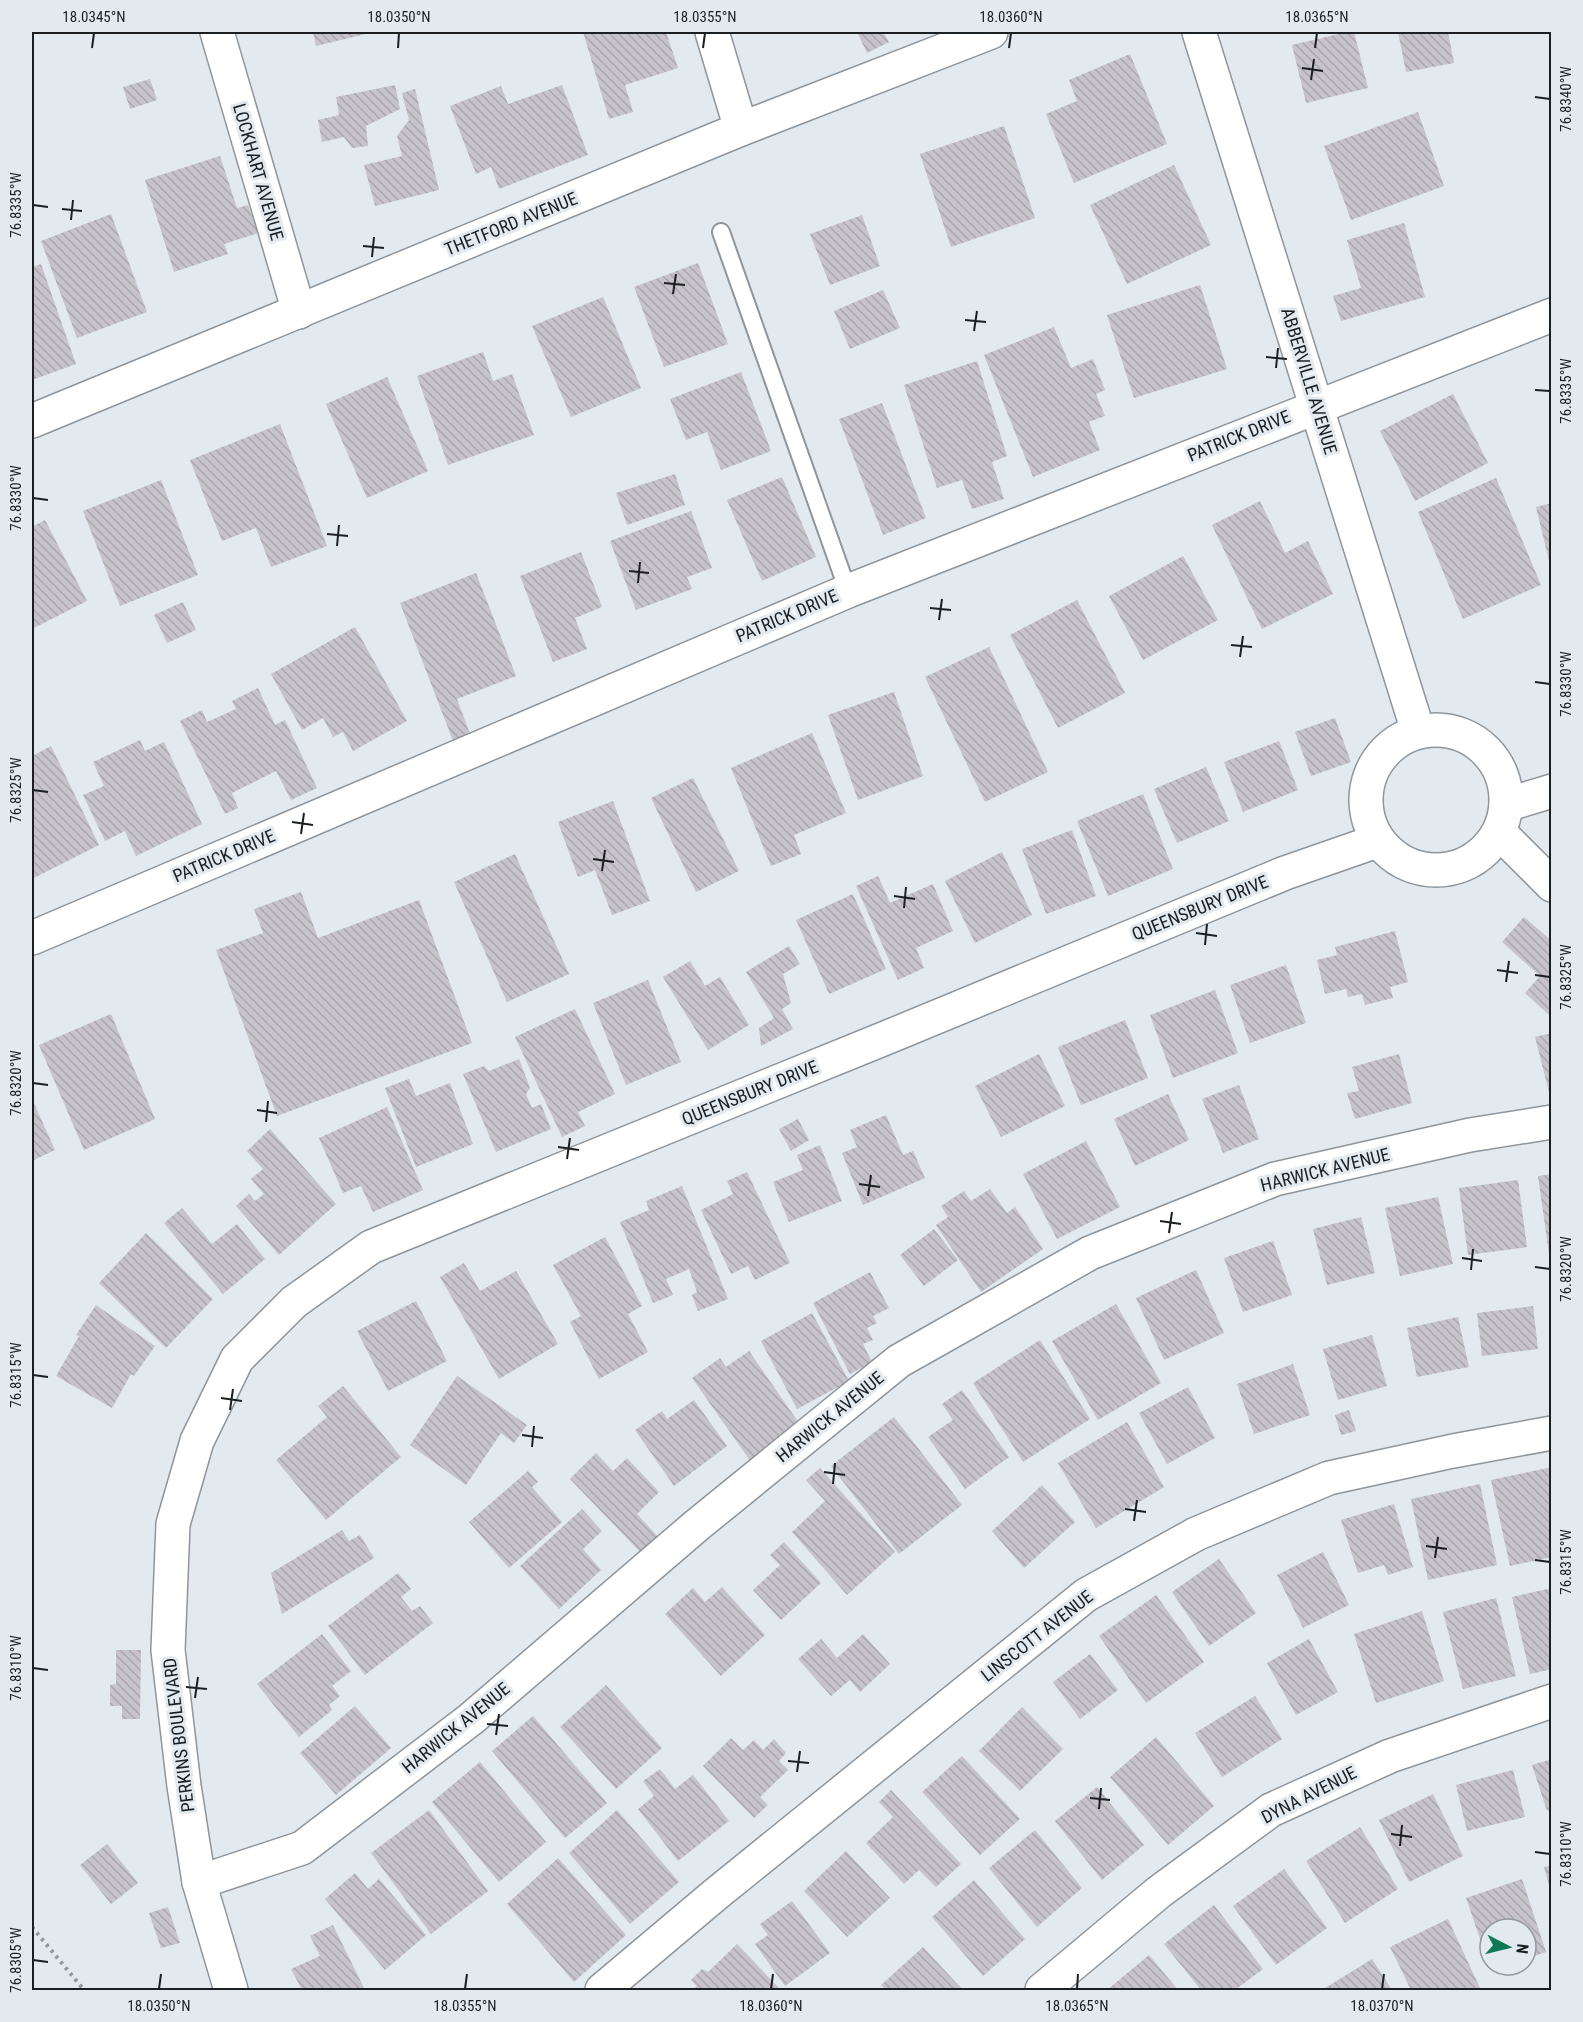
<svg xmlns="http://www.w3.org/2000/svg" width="1583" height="2022" viewBox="0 0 1583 2022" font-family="'Roboto Condensed',sans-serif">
  <defs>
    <pattern id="building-back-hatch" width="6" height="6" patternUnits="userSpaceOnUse" patternTransform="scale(1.5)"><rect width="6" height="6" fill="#c7c3ca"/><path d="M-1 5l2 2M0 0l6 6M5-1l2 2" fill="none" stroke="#aaa7ad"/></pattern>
  </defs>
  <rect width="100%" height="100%" fill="#e2eaf0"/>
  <g fill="url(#building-back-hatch)">
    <path d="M313,32h61l-58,14z"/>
    <path d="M583,32h83l12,36 -53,17 8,27 -24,7z"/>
    <path d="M857,32h26l6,10 -22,11z"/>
    <path d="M1347,32h7l14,56 -62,15 -14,-58z"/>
    <path d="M1398,32h50l6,31 -48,9z"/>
    <path d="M1130,54l37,90 -93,39 -28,-69 31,-13 -8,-21z"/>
    <path d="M150,79l7,21 -27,9 -7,-22z"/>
    <path d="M395,85l5,24 -34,17 2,20 -16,2 -8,-11 -22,5 -4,-22 21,-5 -3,-18z"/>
    <path d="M562,85l26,70 -89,34 -8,-22 -15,7 -26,-68 51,-20 7,18z"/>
    <path d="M415,89l24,101 -64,16 -11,-41 38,-9 -5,-20 12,-16 -7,-27z"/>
    <path d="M1418,112l26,74 -93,34 -27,-74z"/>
    <path d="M1004,126l31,92 -84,29 -31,-93z"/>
    <path d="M220,156l17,52 11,-3 10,28 -34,11 4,10 -54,18 -29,-92z"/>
    <path d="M1174,165l37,80 -84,39 -37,-79z"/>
    <path d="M111,214l36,98 -70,26 -36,-97z"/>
    <path d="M862,215l18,51 -50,19 -20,-51z"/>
    <path d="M1404,223l21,74 -84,24 -8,-25 28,-8 -14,-48z"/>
    <path d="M698,263l30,81 -64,23 -30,-80z"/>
    <path d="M41,264l35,100 -44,16v-113z"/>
    <path d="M1200,285l27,84 -93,29 -27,-83z"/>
    <path d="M883,290l17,38 -50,21 -16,-38z"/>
    <path d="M603,297l38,91 -70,29 -39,-91z"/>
    <path d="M1054,327l17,41 22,-9 12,31 -9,4 9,22 -16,6 11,28 -67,27 -49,-122z"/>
    <path d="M483,352l10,29 19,-7 22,61 -86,30 -31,-89z"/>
    <path d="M977,361l30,95 -15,6 12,37 -32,10 -10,-29 -25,8 -33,-103z"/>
    <path d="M741,372l30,79 -50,19 -14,-38 -21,8 -16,-41z"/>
    <path d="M387,377l41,94 -61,27 -41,-94z"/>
    <path d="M1453,394l35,69 -73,38 -35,-70z"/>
    <path d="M882,403l44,115 -43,17 -44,-116z"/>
    <path d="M280,424l47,122 -56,21 -15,-39 -34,13 -32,-81z"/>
    <path d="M675,474l10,31 -58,20 -11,-32z"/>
    <path d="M782,477l34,80 -54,24 -35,-81z"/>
    <path d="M1496,478l45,107 -78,34 -45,-107z"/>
    <path d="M161,480l37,95 -78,31 -37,-95z"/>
    <path d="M1260,501l25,52 23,-12 25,53 -71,35 -50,-104z"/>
    <path d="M1552,503v66h-1l-15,-62z"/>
    <path d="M691,511l21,57 -25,9 5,12 -56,21 -26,-69z"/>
    <path d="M45,520l42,81 -55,28v-102z"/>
    <path d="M581,552l21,55 -27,11 12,31 -34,13 -33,-86z"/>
    <path d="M1183,556l35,64 -75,40 -34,-64z"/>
    <path d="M476,573l40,103 -59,23 13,35 -17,7 -53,-138z"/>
    <path d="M1077,600l48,93 -67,35 -48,-93z"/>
    <path d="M183,602l13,28 -29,13 -13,-28z"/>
    <path d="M355,627l52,94 -54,30 -10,-19 -10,5 -10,-19 -21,12 -31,-56z"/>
    <path d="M989,647l59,125 -63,30 -60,-125z"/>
    <path d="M258,688l17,37 10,-5 32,68 -26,12 -15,-29 -44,22 6,15 -13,6 -45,-93 22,-11 5,12 29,-13 -4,-8z"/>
    <path d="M894,692l29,84 -65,24 -30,-85z"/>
    <path d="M1335,718l16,44 -40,14 -16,-44z"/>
    <path d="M812,733l34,80 -52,22 7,19 -30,12 -40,-98z"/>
    <path d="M140,740l5,11 19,-9 38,82 -66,32 -11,-25 -20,10 -22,-46 21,-9 -11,-24z"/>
    <path d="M1279,741l19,49 -55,22 -19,-50z"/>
    <path d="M51,746l48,99 -67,34v-123z"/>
    <path d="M1206,767l23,54 -52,22 -23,-54z"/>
    <path d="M693,778l46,93 -43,21 -45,-94z"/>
    <path d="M1143,794l30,75 -65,27 -31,-75z"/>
    <path d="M613,801l37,100 -38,14 -17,-45 -17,7 -20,-55z"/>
    <path d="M1072,830l24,66 -50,18 -24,-65z"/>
    <path d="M1002,852l30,63 -57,28 -30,-62z"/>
    <path d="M515,854l54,120 -62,28 -53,-120z"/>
    <path d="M878,876l12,27 43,-19 20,47 -37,17 8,20 -26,12 -42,-94z"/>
    <path d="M301,892l17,46 101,-38 53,143 -195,73 -61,-166 47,-17 -9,-24z"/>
    <path d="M853,894l33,75 -57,25 -33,-74z"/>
    <path d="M1524,917l28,24v73l-2,2 -25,-23 15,-17 -38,-34z"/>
    <path d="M1395,931l13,51 -18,5 3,11 -28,7 -3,-11 -14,3 -2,-8 -21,5 -8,-34 20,-5 -2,-8z"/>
    <path d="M789,946l11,18 -17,10 8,29 -9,6 11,20 -32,17 -2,-18 15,-10 -28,-46z"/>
    <path d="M690,961l15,25 15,-9 29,48 -41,25 -45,-73z"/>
    <path d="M1286,965l20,58 -56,20 -20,-58z"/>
    <path d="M648,980l33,82 -55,23 -33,-82z"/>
    <path d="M1215,990l23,63 -65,25 -23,-63z"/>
    <path d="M575,1009l40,85 -37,18 7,14 -23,11 -47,-100z"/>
    <path d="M111,1014l44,105 -71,31 -45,-105z"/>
    <path d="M1125,1020l23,58 -67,27 -23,-58z"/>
    <path d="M1552,1033v58l-3,1 -14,-55z"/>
    <path d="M1039,1054l26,52 -64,31 -26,-51z"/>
    <path d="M1399,1054l13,49 -57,16 -8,-26 12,-2 -7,-24z"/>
    <path d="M519,1059l11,29 -4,6 6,14 9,-4 10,25 -55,23 -33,-78 21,-8 5,5z"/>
    <path d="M409,1079l7,17 34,-13 23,61 -57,23 -31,-79z"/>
    <path d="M1239,1085l20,54 -36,14 -21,-54z"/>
    <path d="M1168,1094l21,46 -54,26 -21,-47z"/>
    <path d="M32,1099l23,51 -23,11z"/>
    <path d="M387,1107l36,83 -50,22 -12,-26 -18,7 -24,-55z"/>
    <path d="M886,1115l17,40 10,-4 12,27 -62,27 -21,-52 15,-6 -7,-17z"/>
    <path d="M798,1119l11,21 -18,11 -12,-22z"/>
    <path d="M270,1129l66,75 -57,51 -43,-49 13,-12 6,7 9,-7 -13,-15 12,-10 -16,-18z"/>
    <path d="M1086,1141l34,66 -63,32 -34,-65z"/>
    <path d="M820,1145l22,56 -53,21 -16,-40 30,-12 -6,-15z"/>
    <path d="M747,1172l43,91 -35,17 -7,-14 -17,8 -30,-64 32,-16 -6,-13z"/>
    <path d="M1552,1174v79l-3,1 -11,-78z"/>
    <path d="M1518,1180l9,67 -59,8 -9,-67z"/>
    <path d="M682,1186l46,113 -30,12 -6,-16 5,-3 -8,-23 -23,10 7,16 -20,8 -33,-81 29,-12 -3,-9z"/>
    <path d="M990,1189l17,24 8,-6 28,42 -62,43 -45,-67 12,-8 -7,-11 23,-15 7,10z"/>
    <path d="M1438,1197l15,67 -53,12 -15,-68z"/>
    <path d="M182,1208l30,36 25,-20 28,35 -42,35 -59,-71z"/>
    <path d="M1361,1217l14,56 -48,12 -14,-56z"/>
    <path d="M934,1229l24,31 -34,26 -24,-31z"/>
    <path d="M146,1233l67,66 -47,49 -67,-65z"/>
    <path d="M605,1237l37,69 -14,8 20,38 -49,27 -29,-57 11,-6 -28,-51z"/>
    <path d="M1273,1241l19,54 -49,17 -19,-54z"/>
    <path d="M464,1263l16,28 36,-20 42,73 -59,35 -59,-102z"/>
    <path d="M1196,1270l28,63 -60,27 -28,-62z"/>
    <path d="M870,1272l19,36 -16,8 4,7 -10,5 6,12 -10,4 9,18 -22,12 -37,-71z"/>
    <path d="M416,1301l31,60 -59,30 -31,-60z"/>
    <path d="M1116,1304l45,79 -63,37 -46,-79z"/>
    <path d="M96,1305l59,41 -21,30 -3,-2 -19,34 -56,-32 23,-40 -3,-1z"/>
    <path d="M1533,1306l5,43 -56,7 -5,-43z"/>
    <path d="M812,1313l37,68 -52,28 -36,-68z"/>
    <path d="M1458,1317l11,50 -52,10 -10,-49z"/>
    <path d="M1372,1335l15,51 -49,14 -15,-51z"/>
    <path d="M1040,1340l50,79 -67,43 -50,-79z"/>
    <path d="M749,1351l52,75 -50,36 -59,-84 28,-20 6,9z"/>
    <path d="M1293,1364l17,51 -56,19 -17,-50z"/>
    <path d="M457,1376l70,49 -13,18 -13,-10 -35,52 -56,-40z"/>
    <path d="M343,1386l58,71 -75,63 -50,-60 51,-43 -9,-11z"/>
    <path d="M1188,1387l27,51 -48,26 -28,-51z"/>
    <path d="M962,1390l47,67 -44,32 -37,-52 25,-17 -11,-16z"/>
    <path d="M694,1400l33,46 -53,40 -39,-56 27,-19 5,8z"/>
    <path d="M1349,1410l7,21 -15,4 -6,-20z"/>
    <path d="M894,1417l68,88 -63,49 -68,-88z"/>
    <path d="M1127,1422l37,65 -68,41 -38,-65z"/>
    <path d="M596,1453l17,18 14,-13 32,34 -22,22 22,24 -17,16 -72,-75z"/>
    <path d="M1552,1467v90l-42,9 -19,-86z"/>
    <path d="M820,1468l75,84 -48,43 -55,-63 33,-31 -19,-21z"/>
    <path d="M528,1471l10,11 -6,5 30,35 -53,46 -40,-46z"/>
    <path d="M1480,1484l17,81 -69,15 -17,-81z"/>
    <path d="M1042,1485l33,37 -51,46 -32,-37z"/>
    <path d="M1394,1504l19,63 -25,8 -4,-10 -26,8 -17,-53z"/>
    <path d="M582,1509l20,22 -19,18 18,21 -42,39 -39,-43z"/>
    <path d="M342,1530l7,11 11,-6 14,23 -92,56 -11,-41z"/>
    <path d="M784,1542l37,41 -40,37 -28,-30 27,-25 -10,-10z"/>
    <path d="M1323,1552l26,53 -46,23 -26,-53z"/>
    <path d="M1219,1559l37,54 -47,33 -37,-54z"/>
    <path d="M398,1573l13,16 -10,8 11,14 8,-5 13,17 -68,52 -37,-49z"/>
    <path d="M722,1587l43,48 -44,41 -56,-62 28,-26 12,14z"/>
    <path d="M1552,1588v81l-22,5 -18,-77z"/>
    <path d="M1156,1595l48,67 -58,41 -47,-67z"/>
    <path d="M1496,1598l20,78 -53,13 -20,-77z"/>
    <path d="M1422,1611l22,70 -68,22 -22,-69z"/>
    <path d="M322,1634l29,37 -19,15 8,10 -11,9 3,5 -33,27 -42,-53z"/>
    <path d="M863,1634l27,30 -30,28 -10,-12 -19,16 -33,-37 23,-20 16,19z"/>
    <path d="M1309,1639l29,53 -42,23 -29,-52z"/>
    <path d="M116,1650h25l-1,69h-18v-13h-12v-21l6,-1z"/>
    <path d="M1090,1654l28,36 -38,29 -27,-37z"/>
    <path d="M606,1685l56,63 -46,41 -56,-62z"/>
    <path d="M1255,1696l27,43 -60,38 -27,-44z"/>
    <path d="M355,1706l36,42 -55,47 -36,-42z"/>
    <path d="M1022,1707l41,42 -43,42 -41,-40z"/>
    <path d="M533,1716l74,87 -42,35 -73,-87z"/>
    <path d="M1156,1737l58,69 -46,39 -58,-68z"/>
    <path d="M731,1738l12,12 11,-10 9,10 11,-11 12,14 -7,8 9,9 -28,27 8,8 -14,13 -51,-52z"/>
    <path d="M962,1756l58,63 -40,36 -58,-63z"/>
    <path d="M1552,1759v50l-5,2 -15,-46z"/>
    <path d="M480,1762l66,80 -47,40 -67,-80z"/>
    <path d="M660,1769l15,20 18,-14 36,46 -51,40 -40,-52 16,-13 -11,-15z"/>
    <path d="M1513,1770l12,47 -58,14 -11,-46z"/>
    <path d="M1097,1787l47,58 -42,35 -47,-59z"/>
    <path d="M891,1790l70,74 -25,23 -17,-17 -15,14 -38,-41 27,-26 -14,-15z"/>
    <path d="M1433,1794l30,62 -54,26 -30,-62z"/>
    <path d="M429,1810l59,81 -57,43 -60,-81z"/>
    <path d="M617,1810l62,72 -49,42 -61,-71z"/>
    <path d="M1360,1827l38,62 -53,34 -39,-62z"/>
    <path d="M1035,1830l47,58 -45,39 -48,-59z"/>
    <path d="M107,1844l31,39 -27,21 -31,-39z"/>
    <path d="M846,1851l44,47 -43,39 -43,-46z"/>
    <path d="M558,1858l68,77 -52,47 -67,-78z"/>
    <path d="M1552,1865v28h-1l-7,-26z"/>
    <path d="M1284,1869l43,59 -51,37 -43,-59z"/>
    <path d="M355,1873l13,16 11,-10 47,56 -41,35 -60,-71z"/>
    <path d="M1522,1879l24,73 -20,7v-30h-36v36h17l-16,6 -25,-73z"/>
    <path d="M974,1880l51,59 -42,37 -51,-59z"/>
    <path d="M792,1901l38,52 -45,33 -30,-42 13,-9 -8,-11z"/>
    <path d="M1214,1905l49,64 -28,21h-34l-37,-46z"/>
    <path d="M168,1907l12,36 -19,5 -12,-35z"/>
    <path d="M1448,1919l33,71h-70l-21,-43z"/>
    <path d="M333,1925l32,65h-63l-11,-21 29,-13 -10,-20z"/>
    <path d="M737,1944l44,46h-89l5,-4 -6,-6 11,-11 6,3z"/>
    <path d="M923,1947l40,43h-77l-5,-5z"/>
    <path d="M1149,1955l29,35h-71z"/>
    <path d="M1372,1959l20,31h-70z"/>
  </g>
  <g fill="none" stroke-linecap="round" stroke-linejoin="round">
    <defs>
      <path id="service" d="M721,232l127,359"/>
      <g id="minor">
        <path d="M217,32l82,280"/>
        <path d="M712,32l29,97"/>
        <path d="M32,421l709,-292 250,-97"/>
        <path d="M1506,805l46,-14"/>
        <path d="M1499,832l53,53"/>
        <path d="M32,938l816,-347 704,-276"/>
        <path d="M199,1882l103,-34 169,-129 225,-193 203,-165 191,-108 185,-74 195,-44 82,-13"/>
        <path d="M602,1990l114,-96 370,-299 110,-61 133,-56 124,-27 99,-18"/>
        <path d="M1042,1990l117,-98 112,-82 119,-54 162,-55"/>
      </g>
      <g id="tertiary">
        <path d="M1199,32l219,699"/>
        <circle cx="1436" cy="800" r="70"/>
        <path d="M231,1990l-32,-108 -15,-96 -16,-136 5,-126 24,-83 40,-82 57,-57 77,-55 517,-210 397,-164 92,-32"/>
      </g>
    </defs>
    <use href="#service" stroke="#8e959b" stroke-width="20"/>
    <use href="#minor" stroke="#8e959b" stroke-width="36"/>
    <use href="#tertiary" stroke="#8e959b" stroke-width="36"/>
    <path stroke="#92989c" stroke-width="4" stroke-dasharray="3 4.5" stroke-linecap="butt" d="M32,1927l52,63"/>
    <use href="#service" stroke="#fff" stroke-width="16"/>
    <use href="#minor" stroke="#fff" stroke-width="33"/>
    <use href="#tertiary" stroke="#fff" stroke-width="33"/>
  </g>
  <path fill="none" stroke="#1c1f21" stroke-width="2" d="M92,48l2,-15M398,48l1,-15M703,48l2,-15M1009,48l2,-15M1315,48l2,-15M1302,68l21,3M1311,80l3,-21M1535,97l15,2M33,205l15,2M62,209l20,2M71,220l2,-20M363,246l21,2M372,257l2,-20M664,283l21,2M673,294l3,-20M965,320l21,2M974,331l3,-20M1266,357l21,2M1276,368l2,-20M1535,390l15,1M33,498l15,2M327,534l21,2M337,546l2,-21M629,571l20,2M638,583l2,-21M930,608l21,2M939,620l3,-21M1231,645l21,2M1240,657l3,-21M1535,682l15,2M33,790l15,2M292,822l21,3M301,834l3,-21M593,859l21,3M602,871l3,-21M894,896l21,3M904,908l2,-21M1196,933l21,3M1205,945l2,-21M1497,970l21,3M1535,975l15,2M1506,982l3,-21M33,1083l15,2M257,1110l20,3M266,1122l2,-21M558,1147l21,3M567,1159l3,-21M859,1184l21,3M868,1196l3,-21M1160,1221l21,3M1169,1233l3,-21M1462,1258l20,3M1535,1267l15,2M1471,1270l2,-21M33,1375l15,2M221,1398l21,3M230,1410l3,-21M522,1435l21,3M532,1447l2,-21M824,1472l21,3M833,1484l2,-21M1125,1509l21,3M1134,1521l3,-21M1426,1546l21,3M1435,1558l3,-21M1535,1560l15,2M33,1668l15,2M186,1687l21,2M195,1698l3,-21M487,1724l21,2M496,1735l3,-21M788,1761l21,2M797,1772l3,-21M1090,1798l20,2M1099,1809l2,-21M1391,1834l21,3M1400,1846l2,-21M1535,1852l15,2M33,1960l15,2M159,1989l2,-15M465,1989l2,-15M771,1989l2,-15M1077,1989l1,-15M1382,1989l2,-15"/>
  <g text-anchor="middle" stroke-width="6" stroke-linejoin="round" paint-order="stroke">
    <g font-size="18" fill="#1c1f21" stroke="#e2eaf0">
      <text transform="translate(258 172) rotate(74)" y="6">LOCKHART AVENUE</text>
      <text transform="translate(511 224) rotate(-22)" y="6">THETFORD AVENUE</text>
      <text transform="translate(1309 381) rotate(73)" y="6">ABBERVILLE AVENUE</text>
      <text transform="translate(1239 436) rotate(-22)" y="6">PATRICK DRIVE</text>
      <text transform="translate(787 616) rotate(-23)" y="6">PATRICK DRIVE</text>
      <text transform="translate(224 856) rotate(-23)" y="6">PATRICK DRIVE</text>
      <text transform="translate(1200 908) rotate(-22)" y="6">QUEENSBURY DRIVE</text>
      <text transform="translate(750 1093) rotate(-22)" y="6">QUEENSBURY DRIVE</text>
      <text transform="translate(1325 1170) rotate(-14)" y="6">HARWICK AVENUE</text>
      <text transform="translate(830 1417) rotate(-39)" y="6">HARWICK AVENUE</text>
      <text transform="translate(1037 1636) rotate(-38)" y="6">LINSCOTT AVENUE</text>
      <text transform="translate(456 1728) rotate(-39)" y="6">HARWICK AVENUE</text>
      <text transform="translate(179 1735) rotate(-97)" y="6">PERKINS BOULEVARD</text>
      <text transform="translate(1309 1795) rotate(-27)" y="6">DYNA AVENUE</text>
    </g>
  </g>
  <rect width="1583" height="2022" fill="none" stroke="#e2eaf0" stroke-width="66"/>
  <g transform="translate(1508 1947) rotate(97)"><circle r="28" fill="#e2eaf0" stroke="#93999d" stroke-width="1.5"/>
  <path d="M0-4.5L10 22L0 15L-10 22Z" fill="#0c7a54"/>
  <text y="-9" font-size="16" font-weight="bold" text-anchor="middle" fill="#1c1f21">N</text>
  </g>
  <rect x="33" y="33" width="1517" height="1956" fill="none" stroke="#1c1f21" stroke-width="2"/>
  <g font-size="15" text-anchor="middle" fill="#1c1f21">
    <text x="94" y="22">18.0345°N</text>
    <text x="399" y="22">18.0350°N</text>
    <text x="705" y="22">18.0355°N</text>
    <text x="1011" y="22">18.0360°N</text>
    <text x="1317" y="22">18.0365°N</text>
    <text transform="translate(1566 99) rotate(-90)" y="5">76.8340°W</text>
    <text transform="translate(16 205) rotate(-90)" y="5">76.8335°W</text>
    <text transform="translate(1566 391) rotate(-90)" y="5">76.8335°W</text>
    <text transform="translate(16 498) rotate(-90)" y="5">76.8330°W</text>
    <text transform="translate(1566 684) rotate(-90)" y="5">76.8330°W</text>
    <text transform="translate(16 790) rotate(-90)" y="5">76.8325°W</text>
    <text transform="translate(1566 977) rotate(-90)" y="5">76.8325°W</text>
    <text transform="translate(16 1083) rotate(-90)" y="5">76.8320°W</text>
    <text transform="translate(1566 1269) rotate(-90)" y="5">76.8320°W</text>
    <text transform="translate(16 1375) rotate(-90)" y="5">76.8315°W</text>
    <text transform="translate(1566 1562) rotate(-90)" y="5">76.8315°W</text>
    <text transform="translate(16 1668) rotate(-90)" y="5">76.8310°W</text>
    <text transform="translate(1566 1854) rotate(-90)" y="5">76.8310°W</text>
    <text transform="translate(16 1960) rotate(-90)" y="5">76.8305°W</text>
    <text x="159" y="2011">18.0350°N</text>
    <text x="465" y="2011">18.0355°N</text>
    <text x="771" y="2011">18.0360°N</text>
    <text x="1077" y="2011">18.0365°N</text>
    <text x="1382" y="2011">18.0370°N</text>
  </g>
</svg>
